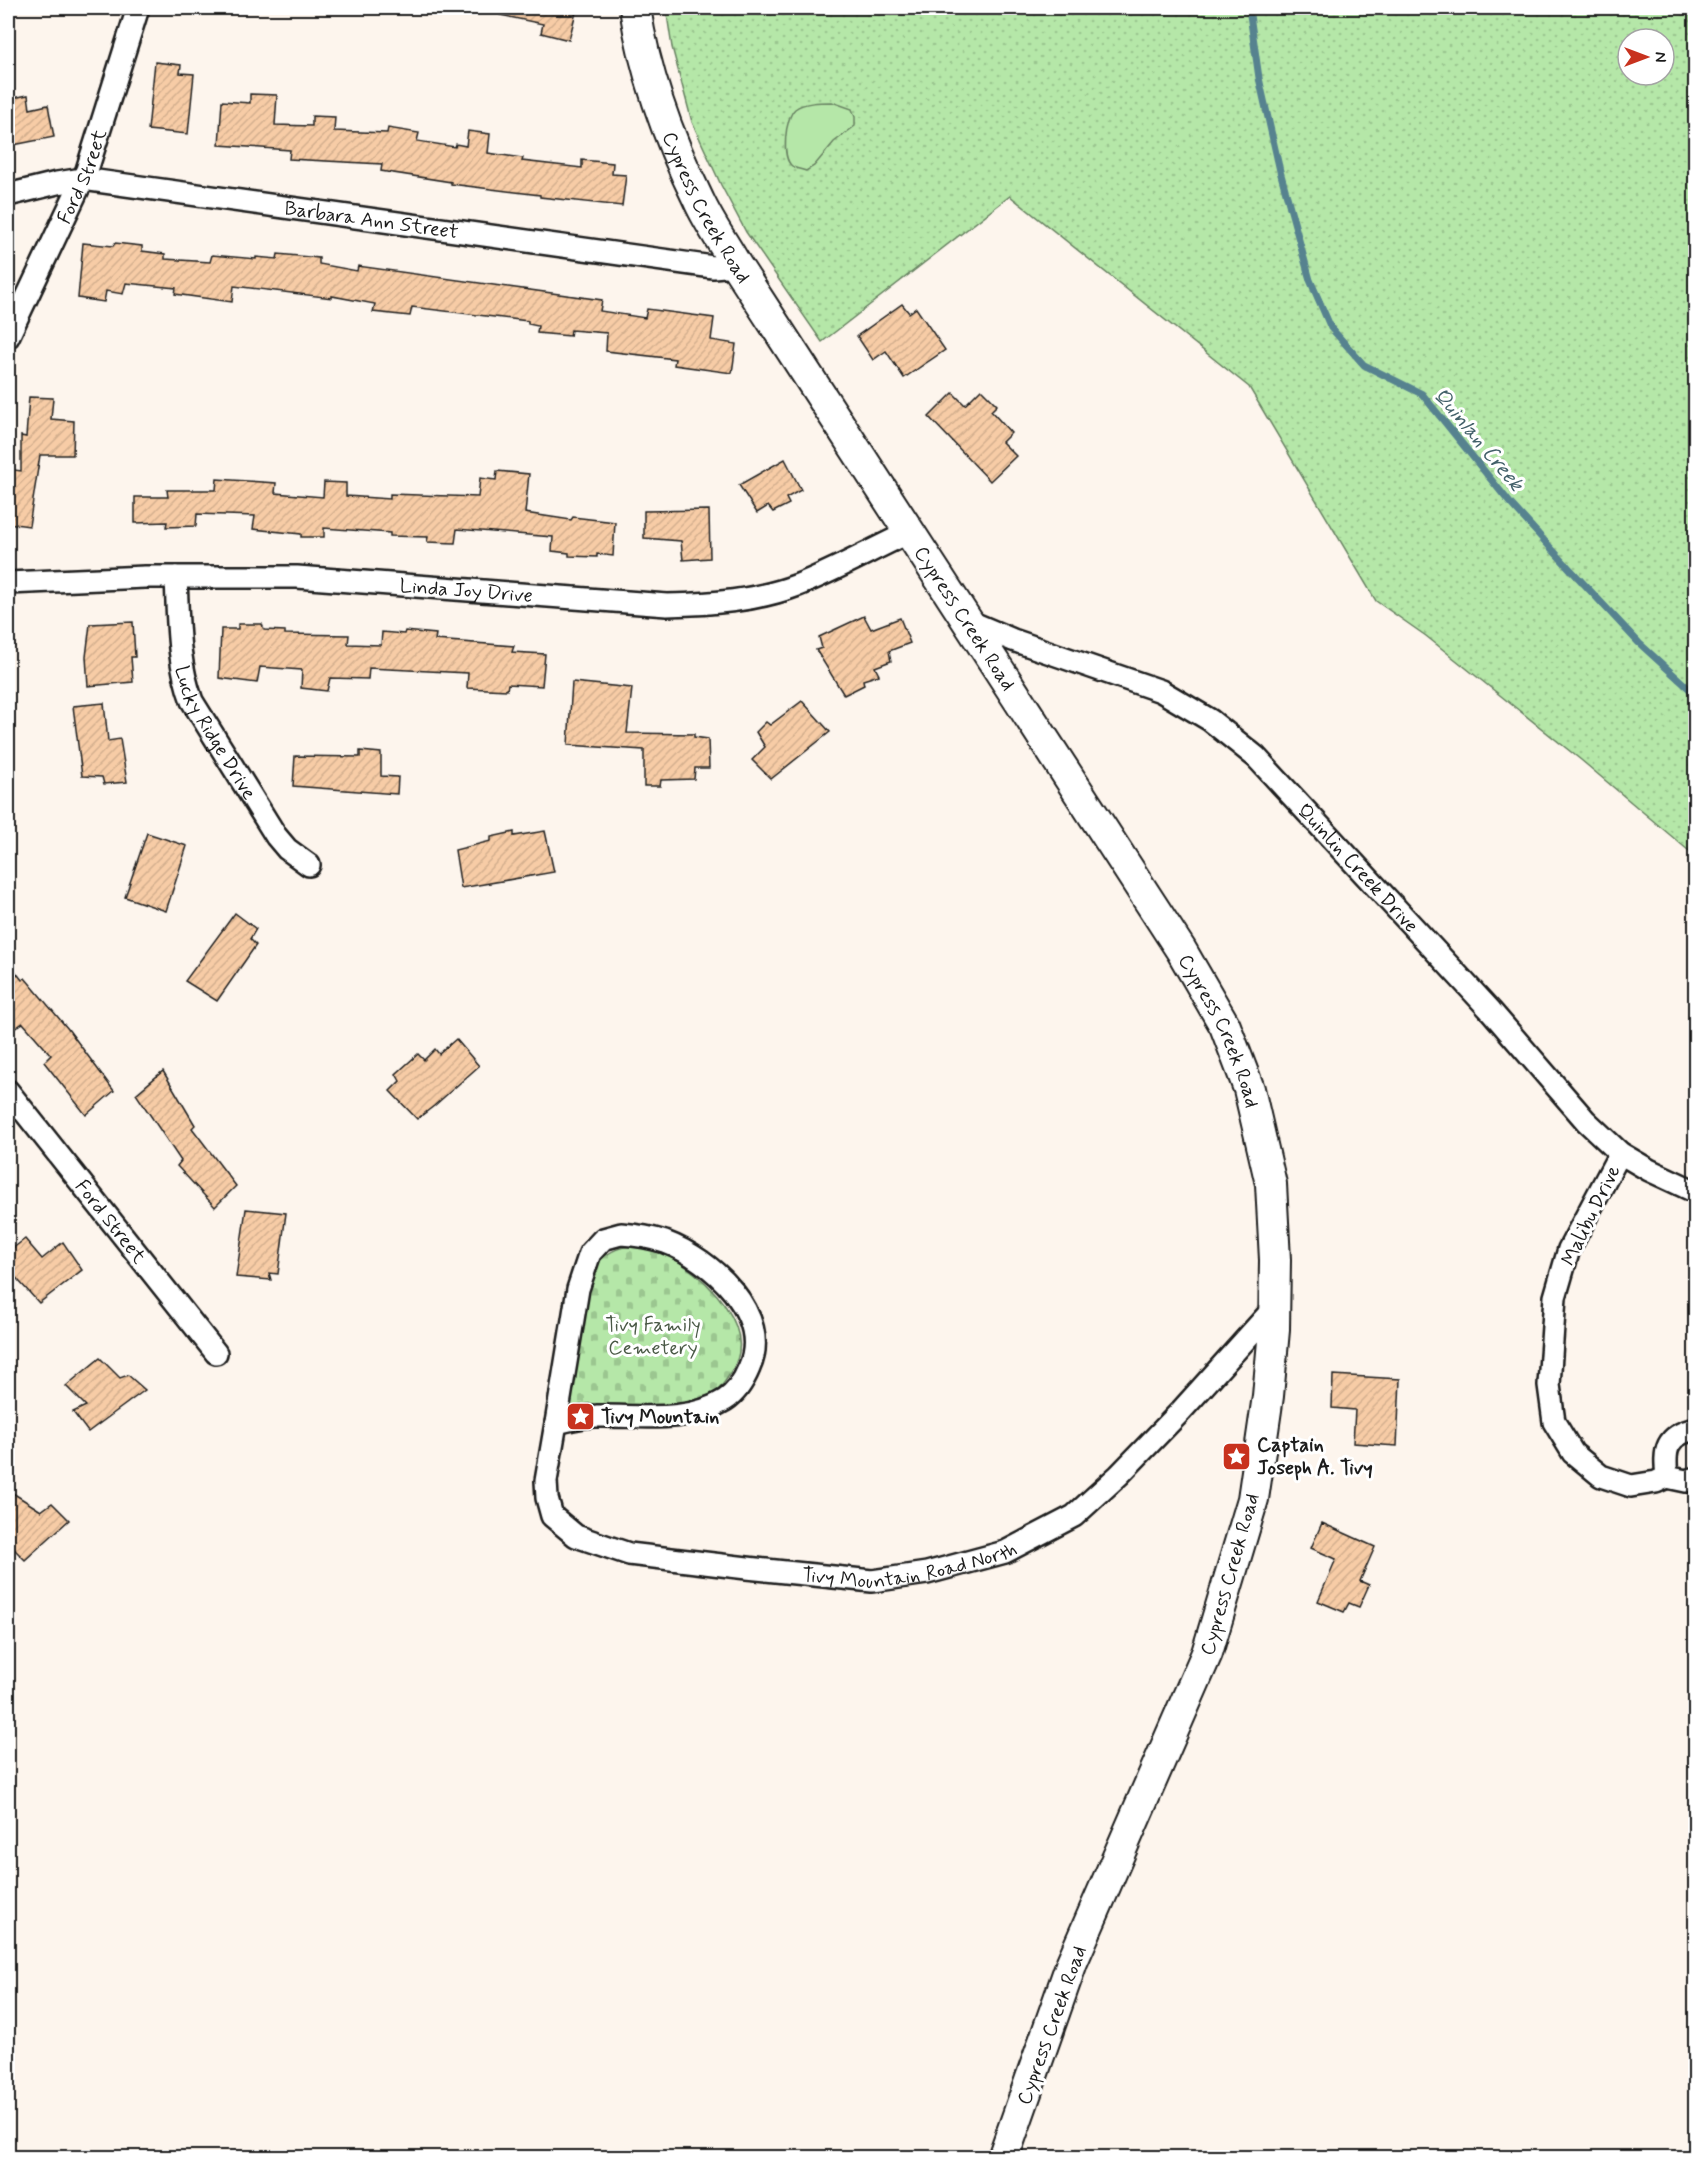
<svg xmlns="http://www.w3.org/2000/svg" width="1703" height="2165" viewBox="0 0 1703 2165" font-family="Mynerve,sans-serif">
  <defs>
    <pattern id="grass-dots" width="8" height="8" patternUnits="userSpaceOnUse" patternTransform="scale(1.5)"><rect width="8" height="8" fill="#b5e7a8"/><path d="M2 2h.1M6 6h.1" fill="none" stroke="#9bc690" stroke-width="1.8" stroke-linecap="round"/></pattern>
    <pattern id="cemetery-stones" width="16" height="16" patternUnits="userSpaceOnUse" patternTransform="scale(1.5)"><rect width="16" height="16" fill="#b5e7a8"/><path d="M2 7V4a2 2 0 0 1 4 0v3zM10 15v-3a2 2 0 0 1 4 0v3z" fill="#9bc690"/></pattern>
    <pattern id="building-hatch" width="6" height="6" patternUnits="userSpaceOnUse" patternTransform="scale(1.5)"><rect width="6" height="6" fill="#f7cca6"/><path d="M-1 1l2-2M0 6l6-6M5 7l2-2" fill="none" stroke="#d3af8e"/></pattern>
  </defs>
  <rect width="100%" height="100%" fill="#fdf5ed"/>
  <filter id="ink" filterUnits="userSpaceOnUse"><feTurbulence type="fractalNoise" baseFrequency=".0167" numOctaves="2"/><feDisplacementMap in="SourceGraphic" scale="12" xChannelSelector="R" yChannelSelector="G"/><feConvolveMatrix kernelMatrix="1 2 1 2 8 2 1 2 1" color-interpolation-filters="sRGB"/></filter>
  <g filter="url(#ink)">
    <path fill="url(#grass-dots)" stroke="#688262" stroke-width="1.5" fill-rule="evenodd" d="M666,8h1029v848l-114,-96 -155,-124 -50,-35 -127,-214 -239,-191 -188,146 -76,-110 -25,-47 -29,-63 -20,-75zM1628,39h36v36h-36z"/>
    <path fill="url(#cemetery-stones)" stroke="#688262" stroke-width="1.5" d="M643,1245c9,4 20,7 29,12 36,23 89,72 58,117 -5,8 -13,19 -21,24 -7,4 -18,6 -26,7 -39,8 -78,7 -118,8 5,-34 13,-135 39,-156 12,-10 23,-11 39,-12z"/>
    <path fill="#b5e7a8" stroke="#688262" stroke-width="1.5" d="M832,102l20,7 3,8v9l-21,16 -20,24 -8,5c-4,-2 -11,-2 -14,-5 -11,-8 -7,-48 3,-57 9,-7 26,-7 37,-7z"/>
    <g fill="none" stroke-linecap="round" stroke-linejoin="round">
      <path stroke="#56828f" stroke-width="7" d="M1249,8l10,70 21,93 30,109 21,48 33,37 58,29 88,109 60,66 69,74 57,52"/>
    </g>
    <g fill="url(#building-hatch)" stroke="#1c1c1c" stroke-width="1.5">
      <path d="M501,8h76l-8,32 -28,-7 2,-9 -43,-9z"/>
      <path d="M155,62l26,3 -1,8 14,1 -6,60 -40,-4z"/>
      <path d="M250,94l27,1 -2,30 37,1v-10l23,1 -1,14 53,2 1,-5 31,5 -2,8 38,6 1,-3 10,2 2,-15 22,3 -2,19 35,5 -1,3 60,7v-8l31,3 -1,11 14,1 -4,31 -82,-9v-2l-89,-11v-2l-70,-11 1,-7 -93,-5 1,-9 -71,-5 3,-44 28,2z"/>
      <path d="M28,95l2,14 18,-4 6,32 -46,9v-47z"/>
      <path d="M83,243l30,3 2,-3 27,3v5l23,3v5l45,3 2,-7 44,4v-2l21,2 1,-5 41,4v6l38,7 1,-5 244,34 -2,11 45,7 2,-9 67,9 -3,22 25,4 -4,29 -58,-8 1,-6 -69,-8 1,-18 -36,-3 -1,6 -33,-3 1,-7 -10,-2v-3l-116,-14 -2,9 -37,-4 2,-8 -43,-8v2l-98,-12 -2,16 -57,-8 1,-6 -50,-5 -3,11 -17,-3 -2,11 -26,-4z"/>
      <path d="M902,304l7,9 7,-5 29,42 -41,28 -18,-27 -13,9 -16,-24z"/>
      <path d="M981,389l16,16 -6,6 20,22 -9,9 14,14 -26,25 -61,-64 24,-24 12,12z"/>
      <path d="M29,397l24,1 -2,21 23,2 -1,34h-33l-11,71 -21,-3v-54l13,2v-35l5,1z"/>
      <path d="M785,459l16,31 -15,8 3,6 -16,8 -5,-6 -11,7 -18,-28z"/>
      <path d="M497,471l32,3 -4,39 46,7 2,-3 42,5 -2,34 -16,-2v3l-28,-1v-3l-17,-2 1,-14 -96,-8 -2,14 -28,-1 1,-5 -38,-1v-3l-66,-5v9h-23v-3l-48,-5 2,-13 -58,-2 -1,12 -30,1 1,-5 -32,1v-26h33l-1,-7h49l1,-11 59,4 -1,10 48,4 1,-15 22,1v13l44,3v-5l88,3 2,-19 16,2z"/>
      <path d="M709,510l1,48 -27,2 -2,-19 -37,-3v-27z"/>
      <path d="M864,616l7,13 29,-11 10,25 -21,8 2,10 -16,6 4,8 -16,5 1,5 -20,10 -28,-45 6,-2 -3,-11z"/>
      <path d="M133,622l2,35h-4l2,25 -45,4 -2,-29 4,-33z"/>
      <path d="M238,624h24l2,6 21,1v3l64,1 -1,9 33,1 1,-13 22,2 1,-3 31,3 -1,6 79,6 -2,6 33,2 -3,32 -34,-2 -1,6 -40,-2 1,-15 -99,-5 -1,11 -38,-1 -3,13 -26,-3 1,-18 -42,-3 -3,16 -38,-5 2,-49h17z"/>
      <path d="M572,682l60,6 -5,45 67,1v3l14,2 1,29h-14l-1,11 -33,1 -1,6h-16v-36l-76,-5z"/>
      <path d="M802,701l28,31 -59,47 -19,-19 13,-13 -9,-15 10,-10 4,3z"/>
      <path d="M104,703l4,38 12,-2 7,43 -23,2 -2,-7 -20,-1 -9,-70z"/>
      <path d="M360,751l21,2v23l17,1 -1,17 -104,-8 2,-30 65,1z"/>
      <path d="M545,831l9,41 -93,16 -6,-38 36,-9v-4l23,-5v4z"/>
      <path d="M147,833l40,13 -21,65 -41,-14z"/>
      <path d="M235,913l21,16 -6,10 6,6 -39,56 -32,-20z"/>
      <path d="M8,962l14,18 3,-2 43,51 46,62 -28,24 -42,-53 7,-7 -28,-32 -9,6 -6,-9z"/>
      <path d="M456,1039l23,27 -45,40 -17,13 -27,-28 10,-10 -4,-7 22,-20 6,6 11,-11 4,5z"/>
      <path d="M163,1071l32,54 -3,3 44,58 -21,21 -38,-41 4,-5 -45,-67z"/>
      <path d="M246,1209l40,4 -8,61 -9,-1 2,7 -35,-3z"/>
      <path d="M25,1239l17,20 21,-17 19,28 -43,33 -31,-34v-17z"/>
      <path d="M100,1358l20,20 8,-3 17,15 -57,42 -15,-20 13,-6 -20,-20z"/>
      <path d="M1333,1375l67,4 -3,67 -44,-3 2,-33 -23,-2z"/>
      <path d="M8,1490l33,21 11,-8 17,17 -44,40 -17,-17z"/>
      <path d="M1322,1523l53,24 -15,34 9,4 -10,22 -10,-4 -5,9 -26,-11 18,-42 -25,-11z"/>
    </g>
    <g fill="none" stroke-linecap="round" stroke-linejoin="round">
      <defs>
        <g id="street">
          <path id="s1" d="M8,195l49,-12 26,-4 630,88 23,-2"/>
          <path id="s2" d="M8,337l79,-167 51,-162"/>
          <path id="s3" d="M176,577c2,43 1,84 16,124l84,135 11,13 22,16"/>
          <path id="s4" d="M8,583l137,-6h152l370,28c44,-1 89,-4 131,-20 38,-15 75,-36 112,-53"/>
          <path id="s5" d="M968,621l45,19 148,51 49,29 46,37 235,254 95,110 34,32 29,17 47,22"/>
          <path id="s6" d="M8,1091l208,262"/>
          <path d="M1620,1153l-51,96 -14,48 -6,88 5,37 19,31 28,23 30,10 25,-4 11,-5"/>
          <path d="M621,1234c16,1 29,3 44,8 46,17 108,73 84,126 -5,12 -13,25 -24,32 -38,24 -86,15 -129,16 -13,0 -27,4 -40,7l22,-134 12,-36 13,-14z"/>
          <path id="s7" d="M556,1423l-10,58 1,17 5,18 24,20 53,18 118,14 125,13 55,-8 78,-21 69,-36 45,-41 62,-64 93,-103"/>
          <path d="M1696,1429c-31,6 -32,21 -29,48l19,4 10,-3"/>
        </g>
        <g id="secondary">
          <path id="s8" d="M635,8c10,66 34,132 64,193 10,22 25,43 37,64l445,685 44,76 24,63 22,95 4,76 -1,70 -6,66 -15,103 -46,154 -135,309 -69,196"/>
        </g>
      </defs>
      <use href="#street" stroke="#1c1c1c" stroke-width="26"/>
      <use href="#secondary" stroke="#1c1c1c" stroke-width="34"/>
      <use href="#street" stroke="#fff" stroke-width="21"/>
      <use href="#secondary" stroke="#fff" stroke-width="30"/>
    </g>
  </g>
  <defs>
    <symbol id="sight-square" viewBox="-11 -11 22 22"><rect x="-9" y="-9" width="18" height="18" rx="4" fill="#c8321e" stroke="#fff"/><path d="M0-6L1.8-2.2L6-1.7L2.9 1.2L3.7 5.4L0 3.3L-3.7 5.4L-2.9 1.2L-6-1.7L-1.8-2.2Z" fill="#fff"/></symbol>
  </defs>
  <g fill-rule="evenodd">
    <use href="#sight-square" x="564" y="1400" width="33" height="33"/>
    <use href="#sight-square" x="1220" y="1440" width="33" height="33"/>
  </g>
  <g text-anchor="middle" stroke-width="6" stroke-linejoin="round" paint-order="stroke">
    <g font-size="20" fill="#1c1c1c" stroke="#fff">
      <text dy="7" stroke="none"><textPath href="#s2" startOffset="177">Ford Street</textPath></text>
      <text dy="7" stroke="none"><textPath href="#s8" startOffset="213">Cypress Creek Road</textPath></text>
      <text dy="7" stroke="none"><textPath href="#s1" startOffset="368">Barbara Ann Street</textPath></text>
      <text dy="7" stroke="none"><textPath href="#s4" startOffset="459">Linda Joy Drive</textPath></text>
      <text dy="7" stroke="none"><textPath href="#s8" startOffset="699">Cypress Creek Road</textPath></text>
      <text dy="7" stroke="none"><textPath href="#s3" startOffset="164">Lucky Ridge Drive</textPath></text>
      <text dy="7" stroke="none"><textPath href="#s5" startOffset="472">Quinlin Creek Drive</textPath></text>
      <text dy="7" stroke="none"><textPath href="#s8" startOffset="1185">Cypress Creek Road</textPath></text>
      <text transform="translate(1590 1215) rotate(-64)" y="7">Malibu Drive</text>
      <text dy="7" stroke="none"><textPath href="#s6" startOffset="166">Ford Street</textPath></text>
      <text dy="7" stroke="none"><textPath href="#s7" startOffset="465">Tivy Mountain Road North</textPath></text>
      <text transform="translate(1229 1574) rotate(-74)" y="7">Cypress Creek Road</text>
      <text transform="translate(1051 2025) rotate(-70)" y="7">Cypress Creek Road</text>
    </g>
    <g font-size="20" fill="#4a5946" stroke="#fff">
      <text x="653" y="1331">Tivy Family<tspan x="653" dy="23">Cemetery</tspan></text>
    </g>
    <g font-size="20" font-weight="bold" fill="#1c1c1c" stroke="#fff" text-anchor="start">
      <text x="601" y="1423">Tivy Mountain</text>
      <text x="1257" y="1451">Captain<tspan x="1257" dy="23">Joseph A. Tivy</tspan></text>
    </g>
    <g font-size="21" font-style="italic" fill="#426069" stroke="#fff">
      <text transform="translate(1479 439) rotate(50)" y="7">Quinlan Creek</text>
    </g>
  </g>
  <rect width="1703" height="2165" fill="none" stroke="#fff" stroke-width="30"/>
  <rect x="15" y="15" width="1673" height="2135" fill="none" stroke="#1c1c1c" stroke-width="2" filter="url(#ink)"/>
  <g transform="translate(1646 57) rotate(90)"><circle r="28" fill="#ffffff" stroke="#a4a4a4" stroke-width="1.5"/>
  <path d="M0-4.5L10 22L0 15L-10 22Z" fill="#c8321e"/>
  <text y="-9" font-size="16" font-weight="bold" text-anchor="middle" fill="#1c1c1c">N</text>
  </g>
</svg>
